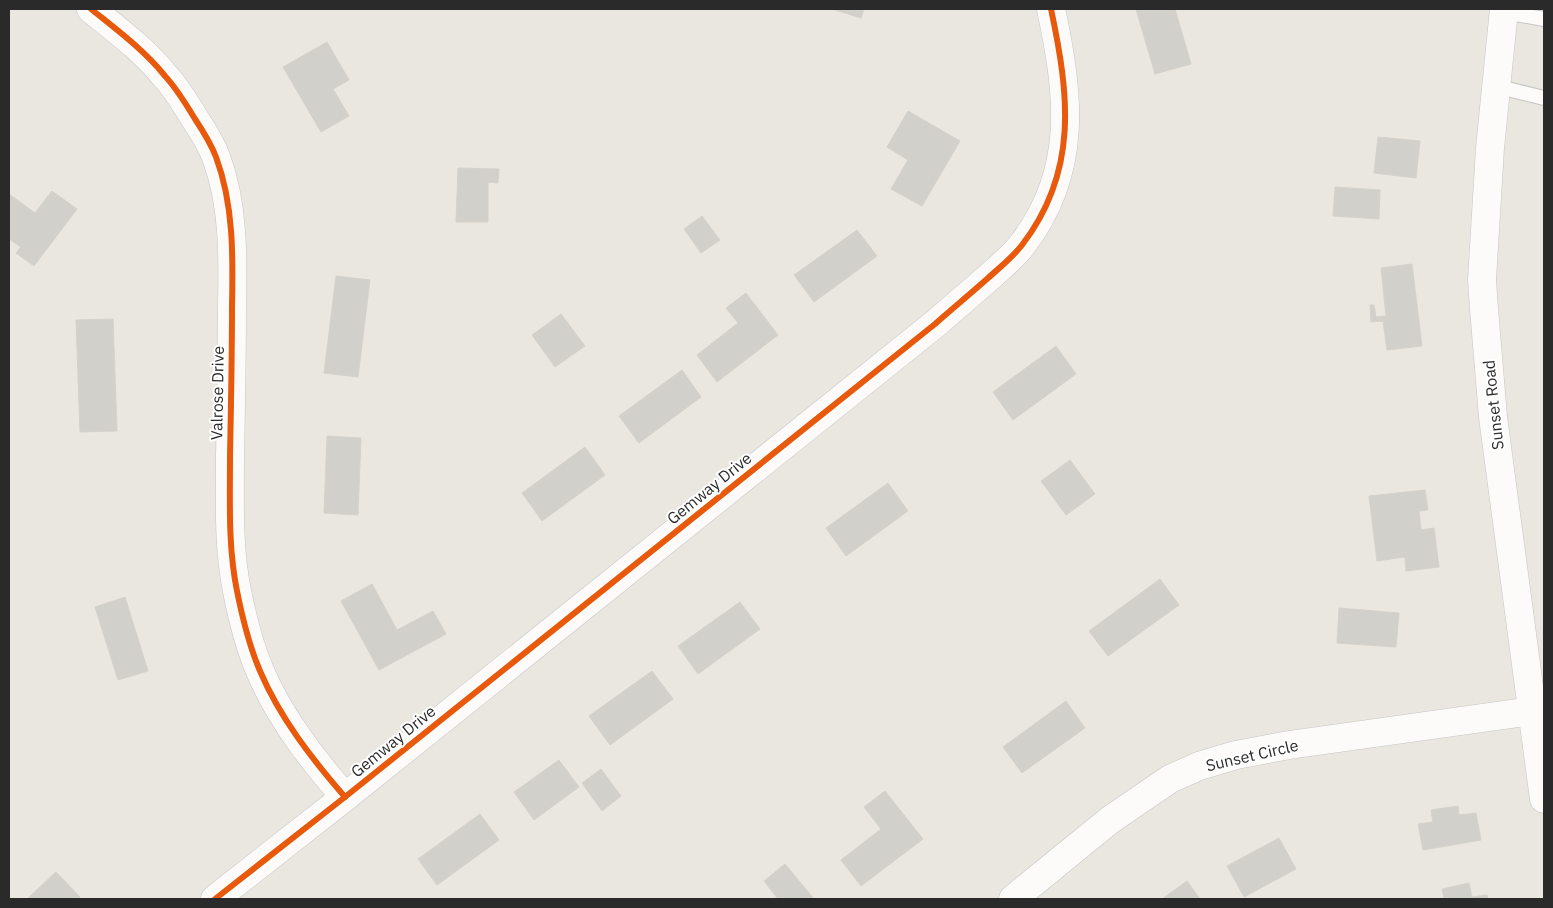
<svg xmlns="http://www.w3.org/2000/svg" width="1553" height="908" viewBox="0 0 1553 908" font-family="'IBM Plex Sans',sans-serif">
  <rect width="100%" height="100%" fill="#e9e7df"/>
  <g fill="#d1d0ca" stroke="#d4d2cb">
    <path d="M832,9h32l-3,9z"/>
    <path d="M1136,9h39l16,55 -36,10z"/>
    <path d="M327,42l22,38 -16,9 16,27 -28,16 -38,-65z"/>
    <path d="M908,111l52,30 -38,65 -31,-17 17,-29 -21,-13z"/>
    <path d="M1378,137l42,4 -4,37 -42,-5z"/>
    <path d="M458,168l41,1 -1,14 -10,-1v40h-32z"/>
    <path d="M1335,187l45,3 -1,29 -46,-3z"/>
    <path d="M52,191l25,18 -43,57 -18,-13 5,-6 -12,-8v-45l26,19z"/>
    <path d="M702,216l18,24 -19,13 -17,-24z"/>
    <path d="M857,230l20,26 -63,46 -20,-27z"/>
    <path d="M1412,264l10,82 -35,4 -4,-29 -12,1 -1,-17h4l2,12 10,-1 -5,-48z"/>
    <path d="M336,276l34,4 -12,97 -34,-4z"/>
    <path d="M746,293l32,42 -61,47 -20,-27 41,-32 -12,-15z"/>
    <path d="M561,314l24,32 -30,21 -23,-32z"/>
    <path d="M113,319l4,112 -37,1 -4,-112z"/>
    <path d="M1056,346l20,28 -63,46 -20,-28z"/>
    <path d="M682,370l19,27 -62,46 -20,-27z"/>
    <path d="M327,436l34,2 -3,77 -34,-2z"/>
    <path d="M585,447l20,28 -63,46 -20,-28z"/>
    <path d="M1070,460l25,34 -29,21 -25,-34z"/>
    <path d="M888,483l20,28 -62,45 -20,-28z"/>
    <path d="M1425,490l3,20 -9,1 2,19 13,-2 5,39 -33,4 -1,-14 -28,4 -8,-65z"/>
    <path d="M1160,579l19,26 -71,51 -19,-25z"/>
    <path d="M372,584l25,46 36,-19 13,23 -67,36 -38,-69z"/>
    <path d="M125,597l23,74 -30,9 -23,-73z"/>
    <path d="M740,602l20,27 -62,45 -20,-28z"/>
    <path d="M1339,608l60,5 -3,34 -59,-4z"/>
    <path d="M652,671l21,28 -63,46 -21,-29z"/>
    <path d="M1066,701l19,27 -63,45 -19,-26z"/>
    <path d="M559,760l20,27 -45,33 -20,-28z"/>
    <path d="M601,769l20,27 -19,15 -20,-28z"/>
    <path d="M885,791l38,48 -62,47 -20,-26 40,-31 -17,-22z"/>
    <path d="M1458,806l1,9 17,-2 5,27 -58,10 -5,-26 15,-2 -2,-12z"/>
    <path d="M480,814l19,26 -62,45 -19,-26z"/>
    <path d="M1279,838l17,31 -52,28 -17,-31z"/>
    <path d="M785,864l29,35h-36l-14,-18z"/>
    <path d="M56,872l24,25 -2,2h-51z"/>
    <path d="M1187,881l13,18h-38z"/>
    <path d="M1469,883l3,14 15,-2 1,4h-53l9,-1 -2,-9z"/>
  </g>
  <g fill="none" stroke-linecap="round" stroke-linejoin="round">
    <defs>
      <g id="service">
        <path d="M1504,12l40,7"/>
        <path d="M1495,86l49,12"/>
      </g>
      <g id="minor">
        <path d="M91,9c26,21 53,41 74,67 12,13 21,28 30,43 8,12 16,25 21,38 18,48 17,101 16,151 0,50 -1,99 -2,148 0,46 -2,91 7,135 5,25 13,57 23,80 20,47 52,88 85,126"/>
        <path d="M215,899l130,-102 590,-473c17,-15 35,-30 52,-45 12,-11 25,-21 35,-34 57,-74 47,-151 29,-236"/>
        <path d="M1013,899l97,-79 60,-41 29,-13 37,-11 53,-10 243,-34"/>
      </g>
      <path id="secondary" d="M1504,9l-14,139 -8,132 2,29 9,108 51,382"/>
    </defs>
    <use href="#service" stroke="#c6c5c5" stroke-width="16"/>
    <use href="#minor" stroke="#c6c5c5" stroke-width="29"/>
    <use href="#secondary" stroke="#c6c5c5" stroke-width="29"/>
    <use href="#service" stroke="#fcfbfa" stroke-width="14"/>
    <use href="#minor" stroke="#fcfbfa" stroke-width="28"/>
    <use href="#secondary" stroke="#fcfbfa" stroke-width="28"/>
    <defs>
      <g id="cycleway">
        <path d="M91,9c26,21 53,41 74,67 12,13 21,28 30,43 8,12 16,25 21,38 18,48 17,101 16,151 0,50 -1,99 -2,148 0,46 -2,91 7,135 5,25 13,57 23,80 20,47 52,88 85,126"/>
        <path d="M215,899l130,-102 590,-473c17,-15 35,-30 52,-45 12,-11 25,-21 35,-34 57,-74 47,-151 29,-236"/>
      </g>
    </defs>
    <use href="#cycleway" stroke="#fff" stroke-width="9"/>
    <use href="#cycleway" stroke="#e8590c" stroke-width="6"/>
  </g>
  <g text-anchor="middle" stroke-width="4" stroke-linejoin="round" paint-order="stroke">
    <g font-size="16" fill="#2a2a2a" stroke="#fff">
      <text transform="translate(217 393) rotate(-89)" y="6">Valrose Drive</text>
      <text transform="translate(1493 405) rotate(-96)" y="6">Sunset Road</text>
      <text transform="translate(709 488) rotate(-39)" y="6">Gemway Drive</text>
      <text transform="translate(393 741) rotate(-39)" y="6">Gemway Drive</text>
      <text transform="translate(1252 755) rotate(-13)" y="6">Sunset Circle</text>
    </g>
  </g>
  <rect width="1553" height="908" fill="none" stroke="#2a2a2a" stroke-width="20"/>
</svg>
